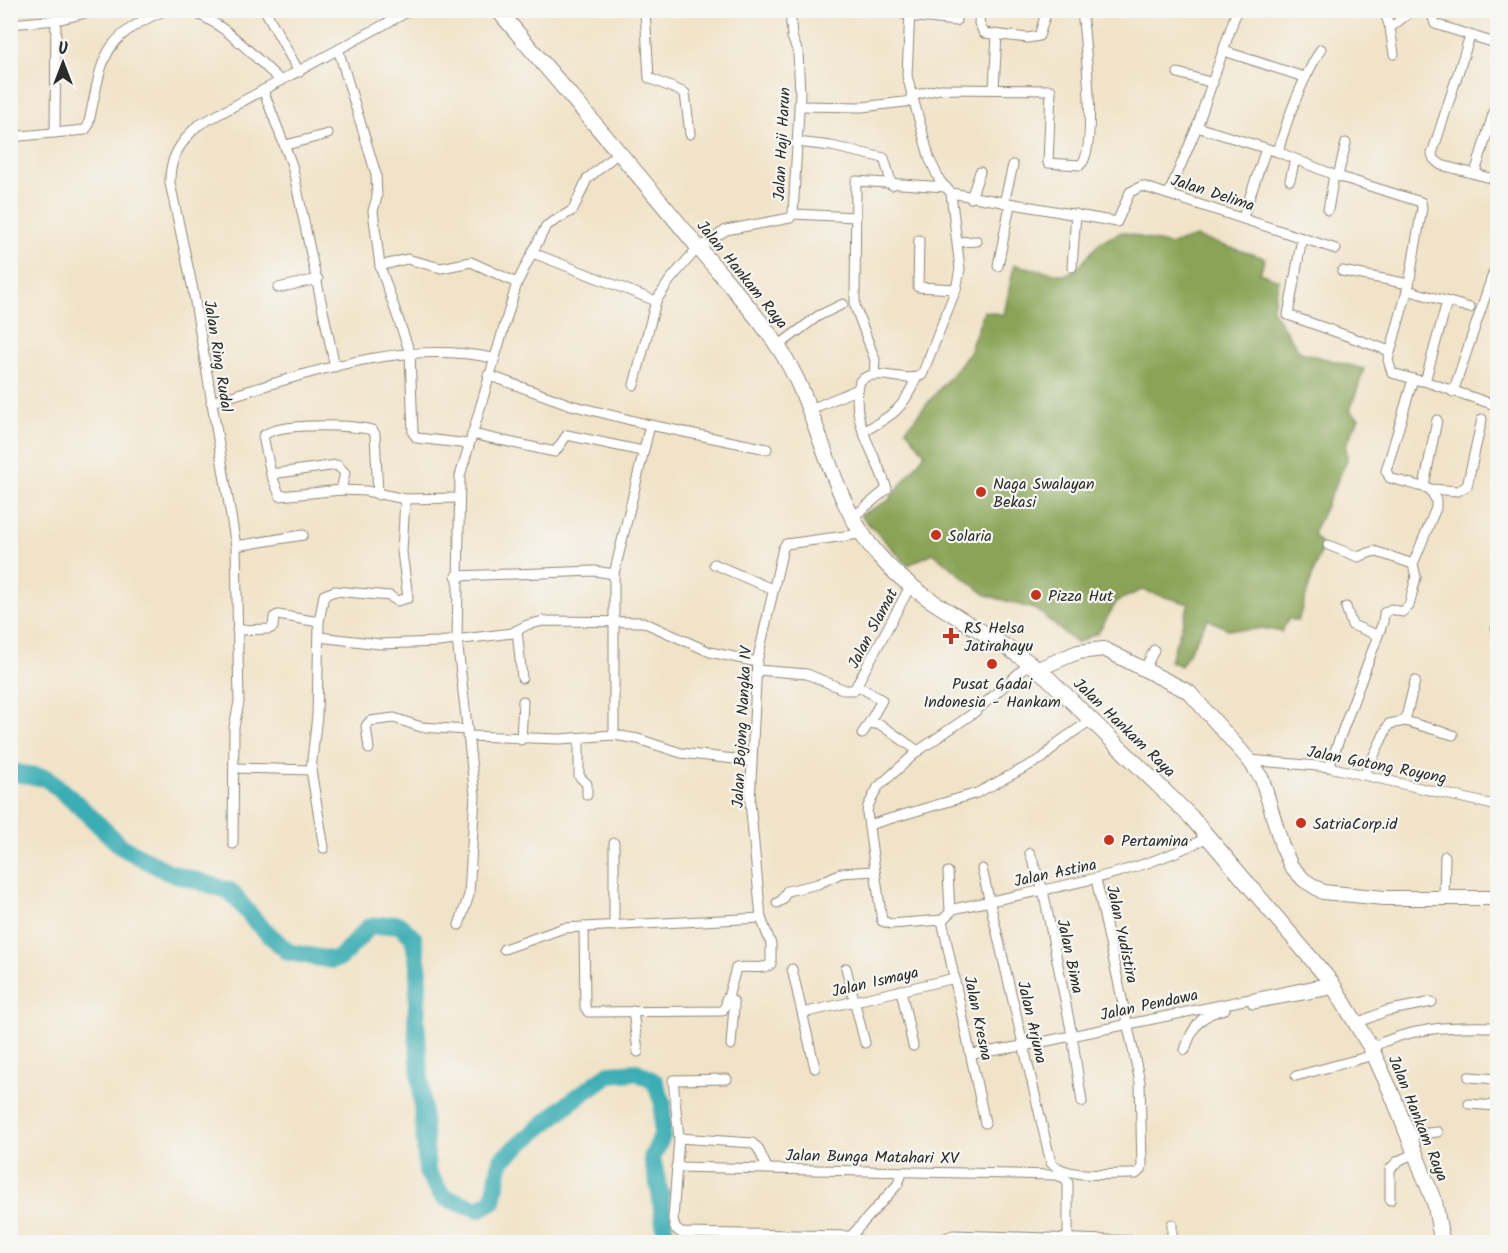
<svg xmlns="http://www.w3.org/2000/svg" width="1508" height="1253" viewBox="0 0 1508 1253" font-family="Kalam,sans-serif">
  <rect width="100%" height="100%" fill="#f6f6f2"/>
  <filter id="ink" filterUnits="userSpaceOnUse"><feTurbulence type="fractalNoise" baseFrequency=".0167" numOctaves="2"/><feDisplacementMap in="SourceGraphic" scale="12" xChannelSelector="R" yChannelSelector="G"/><feConvolveMatrix kernelMatrix="1 2 1 2 8 2 1 2 1" color-interpolation-filters="sRGB"/></filter>
  <filter id="wash" filterUnits="userSpaceOnUse"><feTurbulence type="fractalNoise" baseFrequency=".008" numOctaves="4" result="noise"/><feDisplacementMap in="SourceGraphic" scale="24" xChannelSelector="R" yChannelSelector="G"/><feGaussianBlur stdDeviation="1.35" result="paint"/><feColorMatrix in="noise" values="0 0 0 0 0 0 0 0 0 0 0 0 0 0 0 0 0 1.4 0 .05"/><feComposite in="paint" operator="in"/></filter>
  <g filter="url(#wash)">
    <rect width="100%" height="100%" fill="#f1e3c8"/>
    <path fill="#89a456" stroke="#5a6840" stroke-width="1.5" d="M1122,232l47,13 27,-8 69,21 -5,15 19,7 -7,30 28,42 64,17 -14,42 9,7 -13,27 1,15 -34,74 9,12 -24,75 -10,-2 -6,13 -20,-4 -14,2 -20,-1 -20,-10 -27,47 -11,-5 19,-57 -47,-14 -25,11 -19,32 -22,10 -39,-33 -51,-15 -53,-42 -25,12 -48,-50 28,-14 37,-47 -19,-25 62,-74 16,-44 20,4 10,-50 51,10 13,-7 22,-26z"/>
    <g fill="none" stroke-linecap="round" stroke-linejoin="round">
      <path stroke="#3badb4" stroke-width="18" d="M10,772l36,6 30,25 46,44 46,25 62,19 26,31 32,30 43,8 9,-2 29,-31 29,-3 15,13 6,34 -3,49 11,152 16,25 36,12 14,-8 8,-41 68,-57 40,-29 28,-2 18,10 8,22 -1,32 -10,22 8,35 6,49"/>
    </g>
  </g>
  <g filter="url(#ink)">
    <g fill="none" stroke-linecap="round" stroke-linejoin="round">
      <defs>
        <g id="street">
          <path d="M186,10c37,10 67,46 95,71"/>
          <path d="M265,10l34,62"/>
          <path d="M645,10l4,68 36,15 5,41"/>
          <path d="M893,10l16,6 47,5"/>
          <path d="M980,10l-1,13 5,10 44,5 11,-2 8,-26"/>
          <path d="M1384,10l6,18 4,26"/>
          <path d="M1431,10l4,14 63,20"/>
          <path d="M10,24l47,-4 41,-10"/>
          <path d="M1390,28l23,-18"/>
          <path d="M1470,36l-38,118 2,5 7,6 57,15"/>
          <path d="M1224,51l80,26"/>
          <path d="M339,52l37,122 1,23 -4,14 7,55 30,87 3,80 4,5 52,6"/>
          <path d="M1178,73l35,10"/>
          <path d="M994,88l3,-53"/>
          <path d="M263,90l29,75 43,202"/>
          <path d="M911,96l29,-7 111,1 -3,73 32,2c19,-12 4,-130 2,-155"/>
          <path d="M799,106l63,1 51,-6"/>
          <path d="M1197,127l81,25 56,23 87,27 1,6 -13,76 -21,76 4,13 29,8 5,-3 21,-76"/>
          <path d="M55,133l1,-123"/>
          <path d="M10,137l75,-7 3,-4c15,-64 9,-88 78,-116"/>
          <path d="M797,142l34,4 53,12 8,27"/>
          <path d="M286,145l42,-11"/>
          <path d="M1278,152c10,-37 23,-70 43,-103"/>
          <path d="M1475,173l23,-75"/>
          <path d="M1338,176l8,-33"/>
          <path d="M1290,180l5,-21"/>
          <path d="M951,193l166,29 13,-30 12,-6 160,52 -14,77 102,36"/>
          <path d="M1169,193l28,-66 40,-117"/>
          <path d="M971,198l9,-26"/>
          <path d="M1004,203l9,-38"/>
          <path d="M1328,210l6,-35"/>
          <path d="M793,214l63,3"/>
          <path d="M1243,217l23,-68"/>
          <path d="M1302,238l34,11"/>
          <path d="M919,240l-1,47 38,2"/>
          <path d="M958,242l19,-1"/>
          <path d="M533,253l123,48"/>
          <path d="M380,266l27,-7 34,9 30,-6 46,21"/>
          <path d="M998,266l12,-61"/>
          <path d="M1072,267l4,-53"/>
          <path d="M1342,271l67,13"/>
          <path d="M278,288l40,-9"/>
          <path d="M1407,290l63,18"/>
          <path d="M778,346l40,-30 25,-12"/>
          <path d="M488,375l83,30 79,20"/>
          <path d="M874,375l1,-15 -20,-54 1,-125 90,6"/>
          <path d="M1424,381l74,25"/>
          <path d="M634,385l22,-84 14,-21 25,-29 31,-21 64,-12 3,-4 7,-121 -2,-41 -6,-15 -2,-27"/>
          <path d="M1453,392l45,-133"/>
          <path d="M211,402c91,-26 186,-64 282,-44"/>
          <path d="M811,409l47,-20"/>
          <path d="M863,432c30,-17 40,-22 53,-54"/>
          <path d="M472,434l83,18 12,-17 75,16"/>
          <path d="M271,474l66,-9 8,8 -4,17"/>
          <path d="M1424,486l13,-66"/>
          <path d="M1430,489l28,2 9,-5 15,-67"/>
          <path d="M378,495l-3,-61 -3,-4c-20,-5 -95,-8 -109,6l8,38 9,22 61,-6 25,1 39,8 54,-1"/>
          <path d="M852,518l35,-29c-11,-36 -39,-69 -27,-108 15,-15 44,3 62,-6l34,-86 4,-20 -9,-76 -11,-12 -10,-21 -23,-84 3,-66"/>
          <path d="M1328,545l30,12 16,-6 39,13"/>
          <path d="M236,546l67,-11"/>
          <path d="M714,564l58,25"/>
          <path d="M456,576l139,-5 19,3"/>
          <path d="M1346,607l6,18 25,10"/>
          <path d="M1496,628h2"/>
          <path d="M237,630l32,-1 4,-2 1,-10 4,-2 41,7"/>
          <path d="M517,630l5,48"/>
          <path d="M319,637l61,7 59,-2 73,-9 15,-8 16,-4 100,1 67,30 47,10"/>
          <path d="M1145,669l9,-19"/>
          <path d="M757,670l50,4 38,16h9l57,-105"/>
          <path d="M858,686l24,14 -13,23 12,2 37,26"/>
          <path d="M1405,721l10,-40"/>
          <path d="M862,734l7,-11"/>
          <path d="M614,735v-161l36,-149 117,24"/>
          <path d="M467,736l93,3 54,-4 24,4 43,14 71,8"/>
          <path d="M579,738v38l8,8v11"/>
          <path d="M521,740l2,-39"/>
          <path d="M369,749l-3,-23 4,-5 24,-3 27,9 46,3"/>
          <path d="M1249,760l80,7 169,39"/>
          <path d="M1329,767l54,-145 1,-9 7,-4 11,3 7,-6 7,-29 -3,-13 23,-56v-8l-6,-11 -40,-11 -4,-7 27,-92"/>
          <path d="M234,768l77,2"/>
          <path d="M1365,774l24,-50 16,-3 48,14"/>
          <path d="M869,825l108,-32 66,-35 16,-16 32,-22"/>
          <path d="M233,844l1,-117 5,-25 -3,-156 -43,-256 -23,-107c-1,-24 10,-40 27,-57l214,-116"/>
          <path d="M324,848l-13,-78 6,-55 2,-93 5,-27 11,-4 55,5 7,5 11,-3 -6,-46 3,-53"/>
          <path d="M1030,853l13,37 29,145 10,67"/>
          <path d="M982,869l69,294c19,17 61,10 85,11l5,-4 1,-5 -2,-83 -44,-203"/>
          <path d="M948,872l2,40"/>
          <path d="M1444,898l1,-42"/>
          <path d="M777,903l5,-3 5,-9 31,-7 23,-11 33,-2"/>
          <path d="M942,920l-51,4 -9,-3 -15,-108 1,-7 10,-19 40,-36 57,-39 55,-49"/>
          <path d="M942,920l12,-11c86,-20 174,-30 254,-72"/>
          <path d="M942,920l43,203"/>
          <path d="M459,925l10,-30 6,-100 -18,-156 3,-163 57,-193 29,-57 27,-16 14,-31 32,-27"/>
          <path d="M614,926v-83"/>
          <path d="M584,927l1,80 3,5 134,-1 4,-6 10,-37c11,-3 27,3 35,-4v-20l-10,-26 -11,-117 7,-139 26,-114 3,-4 74,-10"/>
          <path d="M504,949l60,-21 197,-10"/>
          <path d="M846,968l19,75"/>
          <path d="M792,969l23,99"/>
          <path d="M901,990l12,56"/>
          <path d="M726,999l7,2 1,5 -3,39"/>
          <path d="M1253,1004l83,-15"/>
          <path d="M633,1011l5,41"/>
          <path d="M803,1013l152,-35"/>
          <path d="M1357,1023l29,-12 46,-9"/>
          <path d="M1371,1048c36,-20 79,-22 120,-21"/>
          <path d="M1185,1050c7,-22 15,-36 40,-41"/>
          <path d="M972,1054l51,-8 308,-64"/>
          <path d="M1296,1076l78,-21"/>
          <path d="M1469,1077l29,2"/>
          <path d="M727,1079l-54,1 6,58 -6,81 2,9 6,5 170,3 12,6"/>
          <path d="M1469,1104l29,2"/>
          <path d="M1407,1135l31,-3"/>
          <path d="M679,1138l73,5 6,5 9,20"/>
          <path d="M676,1167l379,8 10,3 3,5v55"/>
          <path d="M1390,1200v-31l8,-8 17,-8"/>
          <path d="M1172,1224v18"/>
          <path d="M851,1236l47,-52 4,-11"/>
          <path d="M936,1242l17,-7 216,7"/>
        </g>
        <path id="secondary" d="M1038,669l40,-17 26,-3 85,43 60,68 13,19 20,67 9,20 13,14 19,12 61,6h114"/>
        <path id="primary" d="M498,10c66,79 134,156 199,236 27,33 56,63 80,99 45,66 49,151 102,211 44,51 118,77 169,122l143,139 140,165 40,66 21,46 43,110 7,38"/>
      </defs>
      <use href="#street" stroke="#8e877a" stroke-width="11"/>
      <use href="#secondary" stroke="#8e877a" stroke-width="16"/>
      <use href="#primary" stroke="#8e877a" stroke-width="17"/>
      <use href="#street" stroke="#fff" stroke-width="9"/>
      <use href="#secondary" stroke="#fff" stroke-width="14"/>
      <use href="#primary" stroke="#fff" stroke-width="15"/>
    </g>
  </g>
  <g fill="#c8321e" stroke="#f6f6f2" stroke-width="2">
    <circle cx="981" cy="492" r="6"/>
    <circle cx="936" cy="535" r="6"/>
    <circle cx="1036" cy="595" r="6"/>
    <path d="M948 627h6v6h6v6h-6v6h-6v-6h-6v-6h6z"/>
    <circle cx="992" cy="664" r="6"/>
    <circle cx="1301" cy="823" r="6"/>
    <circle cx="1109" cy="840" r="6"/>
  </g>
  <g text-anchor="middle" stroke-width="4.5" stroke-linejoin="round" paint-order="stroke">
    <g font-size="16" fill="#2b2b2b" stroke="#f6f6f2">
      <text transform="translate(781 144) rotate(-87)" y="6">Jalan Haji Harun</text>
      <text transform="translate(1213 192) rotate(18)" y="6">Jalan Delima</text>
      <text transform="translate(743 274) rotate(51)" y="6">Jalan Hankam Raya</text>
      <text transform="translate(219 356) rotate(81)" y="6">Jalan Ring Rudal</text>
      <text transform="translate(872 628) rotate(-62)" y="6">Jalan Slamat</text>
      <text transform="translate(741 727) rotate(-87)" y="6">Jalan Bojong Nangka IV</text>
      <text transform="translate(1125 727) rotate(44)" y="6">Jalan Hankam Raya</text>
      <text transform="translate(1377 764) rotate(11)" y="6">Jalan Gotong Royong</text>
      <text transform="translate(1055 872) rotate(-12)" y="6">Jalan Astina</text>
      <text transform="translate(1123 934) rotate(78)" y="6">Jalan Yudistira</text>
      <text transform="translate(1071 956) rotate(78)" y="6">Jalan Bima</text>
      <text transform="translate(875 981) rotate(-13)" y="6">Jalan Ismaya</text>
      <text transform="translate(1149 1004) rotate(-12)" y="6">Jalan Pendawa</text>
      <text transform="translate(979 1018) rotate(78)" y="6">Jalan Kresna</text>
      <text transform="translate(1033 1022) rotate(77)" y="6">Jalan Arjuna</text>
      <text transform="translate(1419 1118) rotate(68)" y="6">Jalan Hankam Raya</text>
      <text transform="translate(872 1156) rotate(1)" y="6">Jalan Bunga Matahari XV</text>
    </g>
    <g font-size="16" fill="#2b2b2b" stroke="#f6f6f2" text-anchor="start">
      <text x="993" y="489">Naga Swalayan<tspan x="993" dy="18">Bekasi</tspan></text>
      <text x="948" y="541">Solaria</text>
      <text x="1048" y="601">Pizza Hut</text>
      <text x="964" y="633">RS Helsa<tspan x="964" dy="18">Jatirahayu</tspan></text>
      <text x="992" y="689" text-anchor="middle">Pusat Gadai<tspan x="992" dy="18">Indonesia - Hankam</tspan></text>
      <text x="1313" y="829">SatriaCorp.id</text>
      <text x="1121" y="846">Pertamina</text>
    </g>
  </g>
  <rect width="1508" height="1253" fill="none" stroke="#f6f6f2" stroke-width="36"/>
  <g transform="translate(63 63)" stroke="#f6f6f2" stroke-width="4.5" paint-order="stroke">
  <path d="M0-4.5L10 22L0 15L-10 22Z" fill="#2b2b2b"/>
  <text y="-9" font-size="16" font-weight="bold" text-anchor="middle" fill="#2b2b2b">U</text>
  </g>
</svg>
